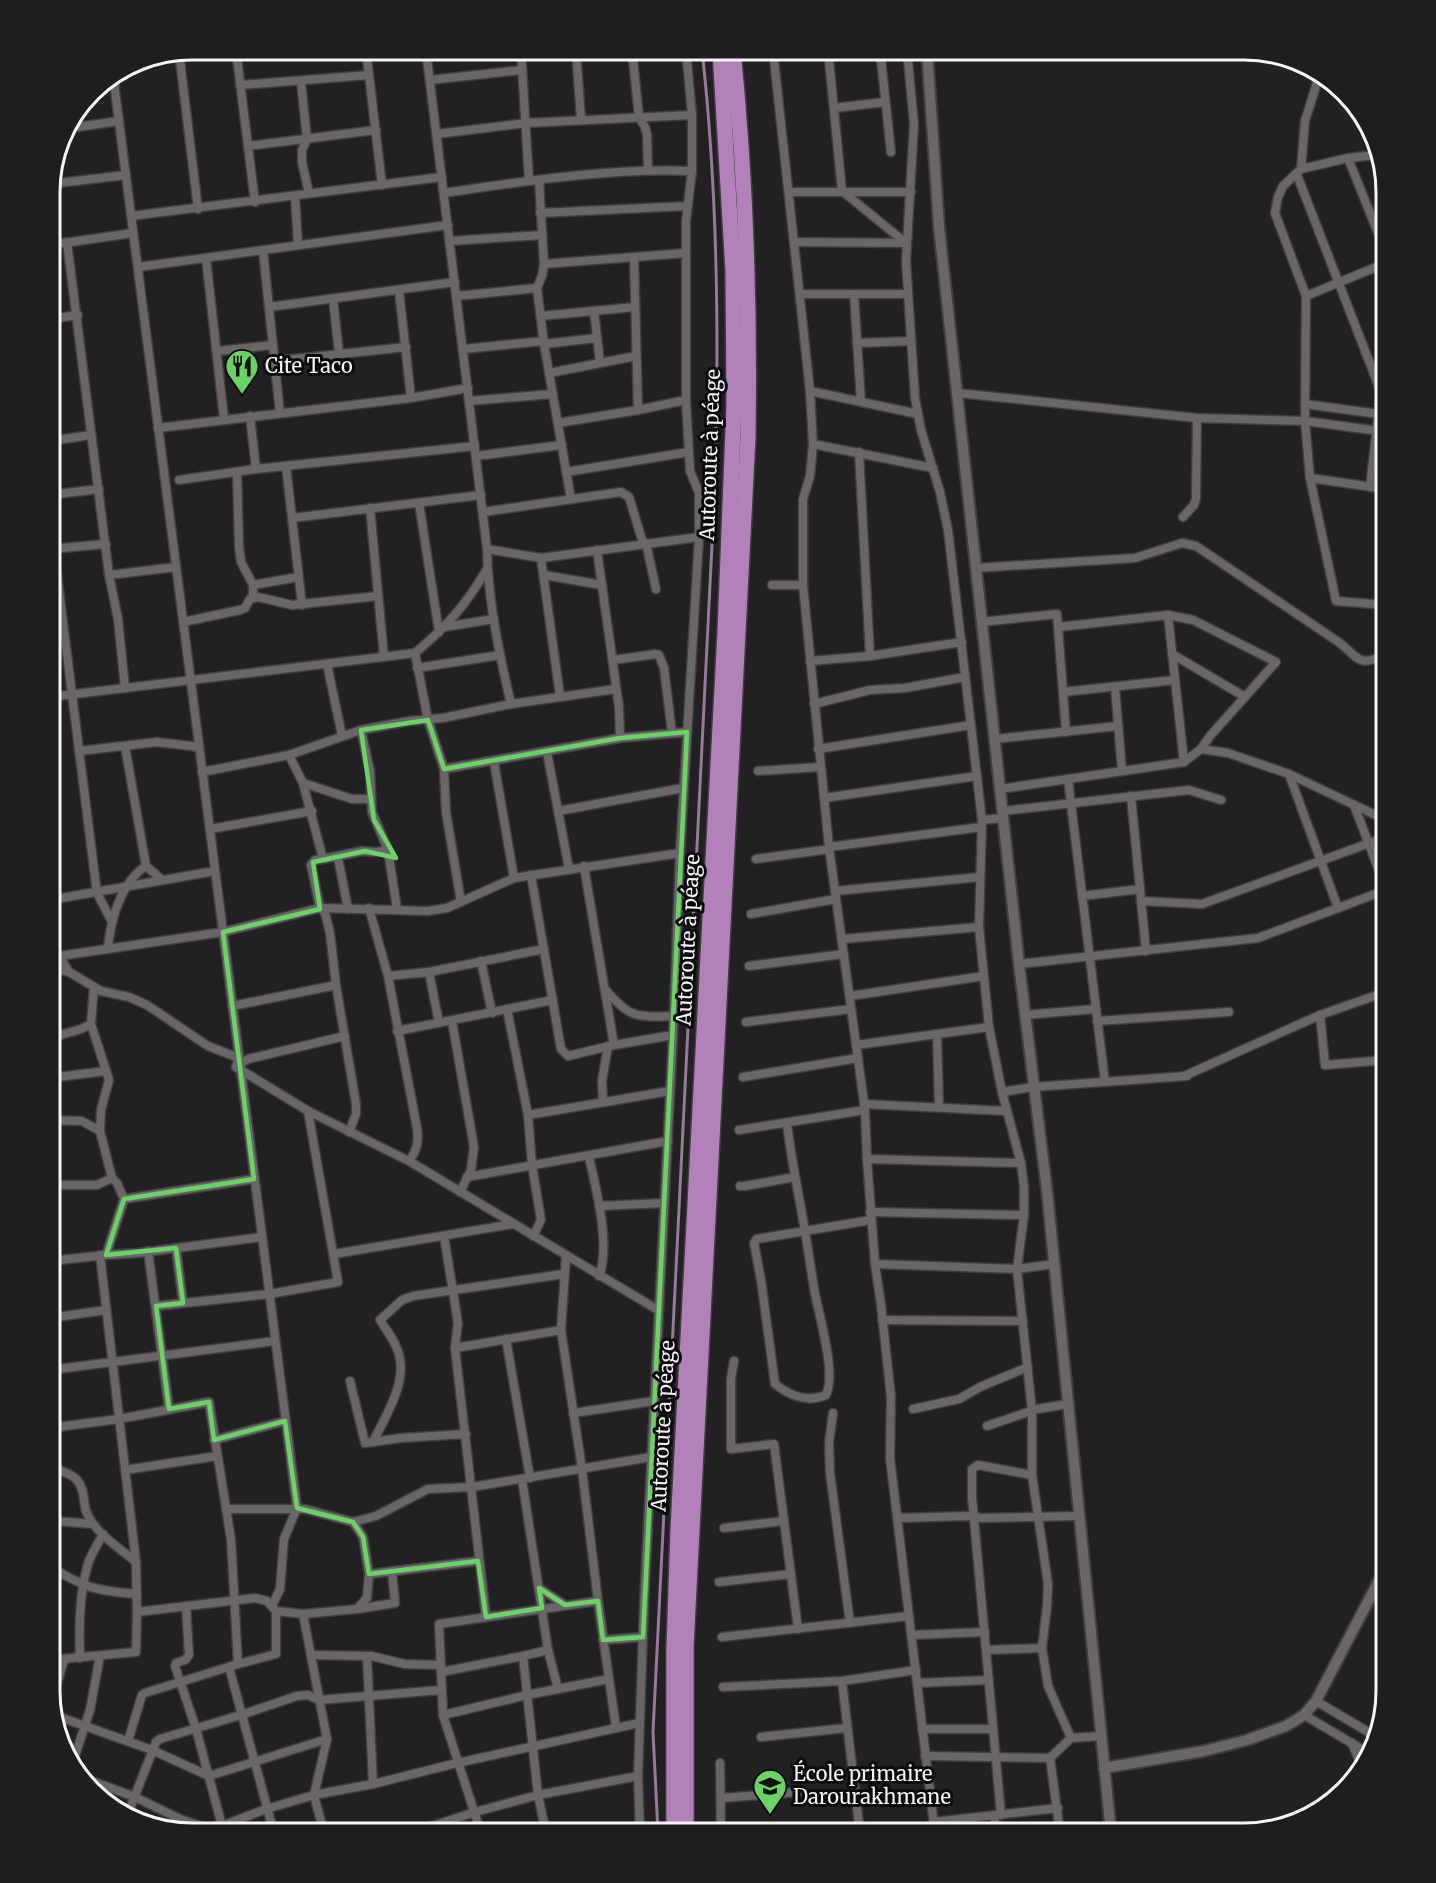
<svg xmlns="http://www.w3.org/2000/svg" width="1436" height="1883" viewBox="0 0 1436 1883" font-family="Merriweather,serif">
  <rect width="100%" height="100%" fill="#232023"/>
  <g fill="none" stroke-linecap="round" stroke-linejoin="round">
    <path stroke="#957a9a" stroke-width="3" d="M658,1833l-5,-101 62,-1248c4,-145 3,-290 -13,-434"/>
    <defs>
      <g id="minor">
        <path d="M236,50l19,152"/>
        <path d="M366,50l16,135"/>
        <path d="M426,50l61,499c1,52 12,104 24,155"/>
        <path d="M521,50l8,131"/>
        <path d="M576,50l5,70"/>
        <path d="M632,50l7,67 6,10 2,8 1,34"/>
        <path d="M773,50l37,341 3,53 -3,32 -7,23v86l26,262 36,263 2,49 154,4"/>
        <path d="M828,50l14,141 64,52"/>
        <path d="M880,50l11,102"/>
        <path d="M907,50l7,74 -8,137 9,137 6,32 19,62 8,38 34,290 -3,107 10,100 13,65 19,71 3,24v28l-7,54 15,142v64l16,109 -1,22 -5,42 6,38 23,52"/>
        <path d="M179,52l19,157"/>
        <path d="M829,57l51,-6"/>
        <path d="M1320,73l-15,48 -4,48 -18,17 -5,11 -3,16 31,83 -1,125 5,57 26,123 50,4"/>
        <path d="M113,75l184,1433 -13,31 -4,50 -8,17"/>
        <path d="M430,80l92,-10"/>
        <path d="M301,82l6,57 -5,11v12l7,31"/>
        <path d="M240,85l129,-10"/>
        <path d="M834,108l51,-6"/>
        <path d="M64,129l55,-8"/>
        <path d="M437,134l89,-11 166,-8"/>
        <path d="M248,146l128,-16"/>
        <path d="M1348,158l38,95"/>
        <path d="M1301,169l47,-11 28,-3"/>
        <path d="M1297,175l84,217 -11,95"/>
        <path d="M539,180l5,84 -2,12 -5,12 7,56 27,155"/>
        <path d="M50,184l76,-9"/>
        <path d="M789,192h122"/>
        <path d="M444,193c82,-12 165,-25 248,-22"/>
        <path d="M295,196l3,49"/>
        <path d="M540,213l147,-7"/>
        <path d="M131,216l311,-39"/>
        <path d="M450,241l92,-6"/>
        <path d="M67,242l42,333 67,-8"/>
        <path d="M795,242l111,1"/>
        <path d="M50,245l83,-12"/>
        <path d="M263,250l17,163"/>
        <path d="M206,258l18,161"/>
        <path d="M544,264l90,-7"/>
        <path d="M138,267l310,-42"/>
        <path d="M399,291l12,107"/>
        <path d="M800,294h108"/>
        <path d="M854,294l7,108"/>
        <path d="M456,296l81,-8"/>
        <path d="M1306,296l80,-33"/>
        <path d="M333,299l6,54"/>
        <path d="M269,307l186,-25"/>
        <path d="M594,311l6,52"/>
        <path d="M541,316l94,-9"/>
        <path d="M50,319l28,-4"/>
        <path d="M857,343l54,-2"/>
        <path d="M544,344l53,-6"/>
        <path d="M463,349l81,-8"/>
        <path d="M218,351l55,-6"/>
        <path d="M275,361l131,-14"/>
        <path d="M549,373l87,-17"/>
        <path d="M810,391l108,23"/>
        <path d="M958,393l239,25 108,3 81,11"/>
        <path d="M686,400l-48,10 -4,-153 52,-4"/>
        <path d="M469,401l84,-7"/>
        <path d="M1305,404l81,11"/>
        <path d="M250,416l6,53"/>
        <path d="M558,423l80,-13"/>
        <path d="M158,428l253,-30 57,-10"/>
        <path d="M50,441l41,-6"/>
        <path d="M813,444l120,24"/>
        <path d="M859,452l11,204"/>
        <path d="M476,456l86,-11"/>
        <path d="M286,466l16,139"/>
        <path d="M237,472l2,75 2,15 12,23v13"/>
        <path d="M566,472l123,-20"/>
        <path d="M1310,478l76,11"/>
        <path d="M179,480l77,-11 219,-23"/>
        <path d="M50,495l49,-6"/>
        <path d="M419,503l20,129"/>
        <path d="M370,508l14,149"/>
        <path d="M483,512l138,-20 8,5 14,46"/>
        <path d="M1183,517l11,-12 2,-7 1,-80"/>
        <path d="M292,518l189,-23"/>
        <path d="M50,519l47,374 14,27"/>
        <path d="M646,543l10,46"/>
        <path d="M50,549l56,-5"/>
        <path d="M487,549l54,9 158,-21"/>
        <path d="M597,550l22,157 1,31"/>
        <path d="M541,558l19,138"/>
        <path d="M976,568l159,-10 47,-15 14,3 144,97c21,18 19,23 46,12"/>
        <path d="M109,575l9,44 7,69"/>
        <path d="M544,575l58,10"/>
        <path d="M253,585l45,-8"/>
        <path d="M772,585h31"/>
        <path d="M1168,615l16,147"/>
        <path d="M183,622l57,-12 5,-2 5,-9 8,-2 34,8 86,-9"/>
        <path d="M981,622l76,-8 9,118"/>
        <path d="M444,627l50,-8"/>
        <path d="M415,653l13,67 16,49 2,43 15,90"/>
        <path d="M1172,654l73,43"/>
        <path d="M613,660l43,-6 3,1 5,13 8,65"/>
        <path d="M810,661l60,-5 92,-14"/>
        <path d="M327,664l15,72"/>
        <path d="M417,668l83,-13"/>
        <path d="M1115,687l7,84"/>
        <path d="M1063,692l112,-12"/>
        <path d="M50,697l365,-44c32,-27 51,-48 72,-84"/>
        <path d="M814,704l56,-14 35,-2 60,-11"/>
        <path d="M361,730l9,41 2,41 16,38 9,59"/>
        <path d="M995,739l123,-13"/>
        <path d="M125,746l21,120 15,13"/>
        <path d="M818,749l153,-24"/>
        <path d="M1201,749l27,4 61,21 97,46"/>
        <path d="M79,751l78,-9 42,5"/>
        <path d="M547,752l22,117"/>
        <path d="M289,755l14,28 20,76 39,-8 15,1 11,-2"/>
        <path d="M494,762l20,116"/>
        <path d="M444,769l176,-31 67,-6"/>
        <path d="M758,771l62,-4"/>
        <path d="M202,772l87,-17 72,-25 48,-9 34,-3 68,-14 105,-15"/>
        <path d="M1289,774l49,134"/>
        <path d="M1068,779l37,303"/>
        <path d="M303,783l49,16h19"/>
        <path d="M1000,789l184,-27 17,-13 9,-13 66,-74 -83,-42 -25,-5 -110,12"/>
        <path d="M1131,796l15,155"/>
        <path d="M824,798l153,-22"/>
        <path d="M1354,805l32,84"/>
        <path d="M558,811l125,-23"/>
        <path d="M1003,811l186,-21 32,10"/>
        <path d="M982,820l21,-2"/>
        <path d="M210,829l102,-18"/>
        <path d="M829,847l152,-20"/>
        <path d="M338,858l10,51"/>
        <path d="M323,859l-8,1 -4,5 9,43 5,5 5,20 6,52 20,119v10l-7,18"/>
        <path d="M756,859l74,-10"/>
        <path d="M584,866l30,179"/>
        <path d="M531,875l30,174 7,7 46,-11 59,-10"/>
        <path d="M835,891l145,-14"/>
        <path d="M1082,896l58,-7"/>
        <path d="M50,900l165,-29"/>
        <path d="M1141,901l61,3 184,-67"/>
        <path d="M369,908l19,68 29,152c2,14 0,22 -8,33"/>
        <path d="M751,914l85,-15"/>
        <path d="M842,939l137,-12"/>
        <path d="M108,949c2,-28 13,-67 38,-83"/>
        <path d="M50,950l9,6 10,16"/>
        <path d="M481,961l11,52"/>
        <path d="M50,963l9,-7 164,-24 97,-24 108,3 19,-3 67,-30 166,-25"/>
        <path d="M1019,964l239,-26 128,-48"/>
        <path d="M749,966l95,-12"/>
        <path d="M50,967l19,5 32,19 28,6 18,8 61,41 31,12 -3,9 72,44 101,50 249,149"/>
        <path d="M429,972l10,51"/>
        <path d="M388,976l41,-4 115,-23"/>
        <path d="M605,989c25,30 32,28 69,27"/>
        <path d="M850,996l134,-20"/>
        <path d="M232,1006l104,-21"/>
        <path d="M507,1009l21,106 4,50 9,55 -8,16"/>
        <path d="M1024,1015l72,-6"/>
        <path d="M1320,1015l5,50 61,-5"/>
        <path d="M1382,1018l4,-1"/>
        <path d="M452,1021l22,126 -3,23 -11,22"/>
        <path d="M1097,1021l132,-9"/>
        <path d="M746,1022l105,-13"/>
        <path d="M397,1031l156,-31"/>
        <path d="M937,1034l2,73"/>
        <path d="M50,1038l31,-9 10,-5"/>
        <path d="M856,1045l133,-18"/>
        <path d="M236,1067l12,-8 97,-23"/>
        <path d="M1184,1076l136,-61 66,-23"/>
        <path d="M743,1077l115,-19"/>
        <path d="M50,1078l56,-7"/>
        <path d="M1002,1092l31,-5 154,-11"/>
        <path d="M603,1102l-1,-21 6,-35"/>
        <path d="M864,1104l142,7"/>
        <path d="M528,1115l142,-24"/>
        <path d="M50,1120l32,1 18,10"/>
        <path d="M787,1123c4,36 12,72 18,108 3,19 6,38 9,57 4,25 23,85 12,107 -19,8 -36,1 -51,-11l-14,-104 -7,-37 3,-4 114,-19"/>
        <path d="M739,1130l126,-20"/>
        <path d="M589,1157c7,32 22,88 10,119"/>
        <path d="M867,1159l8,105 6,41 10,92 -1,61 45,375"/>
        <path d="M467,1177l201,-36"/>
        <path d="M50,1185h47l15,-7"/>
        <path d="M740,1186h5l50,-9"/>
        <path d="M124,1199l130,-20"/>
        <path d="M599,1206l65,-3"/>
        <path d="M870,1212l154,3"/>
        <path d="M444,1236l14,87 -3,25 31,269"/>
        <path d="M176,1248l7,55"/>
        <path d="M148,1251l21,158"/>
        <path d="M334,1254l179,-30"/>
        <path d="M100,1255l36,307 1,50 118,-14 12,3 9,10 27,3 54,-5 10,-11 2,-24 109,-13"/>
        <path d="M106,1255l32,-2 124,-16"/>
        <path d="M566,1257l-5,73 21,139 16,132 18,127"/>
        <path d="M50,1261l56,-6 18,-56 -7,-16 -5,-5 -12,-47 1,-21 8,-30 -18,-56 3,-37"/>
        <path d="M875,1264l142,5 37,-5"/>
        <path d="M156,1306l113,-12 69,-12 -30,-171"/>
        <path d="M50,1318l56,-8"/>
        <path d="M882,1320l141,1"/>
        <path d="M506,1339l24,139"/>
        <path d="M455,1348l106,-18"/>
        <path d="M734,1361l-3,18v70l43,-5 24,185"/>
        <path d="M50,1370l225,-29"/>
        <path d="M350,1381l15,62 36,-5 65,-4"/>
        <path d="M913,1409l46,-10 21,-12 48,-20"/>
        <path d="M573,1413l81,-12"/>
        <path d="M833,1413l-4,30 1,30 20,150"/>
        <path d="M987,1426l50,-17 31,-5"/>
        <path d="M50,1428l69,-9 90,-17 22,137 7,125"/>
        <path d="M214,1440l71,-19"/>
        <path d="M373,1442c13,-27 37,-63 24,-93 -3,-10 -11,-19 -17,-29l22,-20 11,-4 151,-22"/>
        <path d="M50,1456c7,20 17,13 27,24 8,9 6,21 9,31 8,22 34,37 50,51"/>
        <path d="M125,1470l92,-14"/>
        <path d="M522,1479l26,171"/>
        <path d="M226,1509h79l48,13 23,-6 52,-27 44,-2 179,-30"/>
        <path d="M898,1518l71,-2 13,2 97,-2"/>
        <path d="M50,1519l5,2 38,3"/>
        <path d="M353,1522l10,15 6,37"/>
        <path d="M724,1528l60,-7"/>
        <path d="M50,1566c33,22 48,25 87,28"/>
        <path d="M719,1582l72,-8"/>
        <path d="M50,1583l12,-9"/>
        <path d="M539,1588l26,17"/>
        <path d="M186,1606l3,49 -4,5 -9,3 -1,3 21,63 28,104"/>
        <path d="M357,1609l38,-6 -3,-32"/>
        <path d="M303,1614l24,125 -13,56 10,38"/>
        <path d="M911,1635l74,-3"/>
        <path d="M722,1637l187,-21"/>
        <path d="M603,1640l40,-3"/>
        <path d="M987,1650l55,-2"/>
        <path d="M311,1655l60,1 34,8 35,1"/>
        <path d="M367,1656l6,128"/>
        <path d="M80,1658c-1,-31 -1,-63 8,-94 3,-10 10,-20 15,-30"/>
        <path d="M50,1660l86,-8 1,-40"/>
        <path d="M229,1667l45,166"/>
        <path d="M441,1672l82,-16"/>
        <path d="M842,1681l18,152"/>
        <path d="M917,1683l72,-3"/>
        <path d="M723,1687l119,-6 74,-11"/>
        <path d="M52,1700l12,-40"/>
        <path d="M1316,1701l59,35"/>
        <path d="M443,1715l84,-20 82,-16"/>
        <path d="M1304,1715l66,39"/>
        <path d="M57,1716l95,34 57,26 118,-37"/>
        <path d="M922,1729h71"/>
        <path d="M761,1737l86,-9"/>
        <path d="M128,1741l14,-46 3,-2 93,-29 38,-10v-43"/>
        <path d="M1352,1743l10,25"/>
        <path d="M925,1756l125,2 21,-20 30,-2"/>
        <path d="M1050,1758l10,75"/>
        <path d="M720,1763l1,70"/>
        <path d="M72,1765l18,-55 10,-54"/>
        <path d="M81,1777l54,20 45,22 26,9 16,-2 44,-17 48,-14 59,-11 84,-21 182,-40"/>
        <path d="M721,1798l78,-6"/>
        <path d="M1001,1815l-29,-318v-28l6,-4 54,10"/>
        <path d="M127,1816l29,-74 4,-3 81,-24 56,-19 11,-1 11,5 122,-10"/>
        <path d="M994,1816l3,17"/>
        <path d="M933,1822l125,-14"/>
        <path d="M411,1833l64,-21 63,-17 100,-19"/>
        <path d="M481,1833l-38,-118 -4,-91 159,-23"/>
        <path d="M546,1833l-8,-38 -15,-139 25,-6 10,39"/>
        <path d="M618,1833l22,-4"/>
        <path d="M640,1833l-2,-57 6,-172 29,-569 7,-182 19,-316v-44l-9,-22 -4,-71v-179l6,-50v-56l-6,-65"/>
      </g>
      <g id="tertiary">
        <path d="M927,50l12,177 80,737 28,227 64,642"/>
        <path d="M1104,1768l100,-17 43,-11 39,-14 18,-11 12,-14 70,-134"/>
      </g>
      <g id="motorway">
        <path d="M674,1833v-185l4,-119 47,-897 9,-227 -1,-134 -13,-221"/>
        <path d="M686,1833v-186l62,-1210c2,-129 -2,-259 -15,-387"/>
      </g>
    </defs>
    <use href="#minor" stroke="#3f3d3f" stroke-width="11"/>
    <use href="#tertiary" stroke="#3f3d3f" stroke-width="14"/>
    <use href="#motorway" stroke="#3f3d3f" stroke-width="18"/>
    <use href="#minor" stroke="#696569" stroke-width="8"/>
    <use href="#tertiary" stroke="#696569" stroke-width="10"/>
    <use href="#motorway" stroke="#b281b9" stroke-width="15"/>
  </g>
  <path fill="none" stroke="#6ad363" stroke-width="4.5" stroke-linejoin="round" d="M428,720l16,49 176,-31 67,-6 -44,905 -40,3 -5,-39 -33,4 -26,-17 3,20 -56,9 -8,-56 -109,13 -6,-37 -10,-15 -56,-14 -12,-87 -71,19 -5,-38 -40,7 -13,-103 27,-3 -7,-55 -70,7 18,-56 130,-20 -31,-247 97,-23 -7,-47 52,-11 31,7 -22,-38 -13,-90z"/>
  <defs>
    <symbol id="restaurant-pin" viewBox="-11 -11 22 30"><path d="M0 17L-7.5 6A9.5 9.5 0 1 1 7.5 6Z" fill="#6ad363" stroke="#0b0a0c"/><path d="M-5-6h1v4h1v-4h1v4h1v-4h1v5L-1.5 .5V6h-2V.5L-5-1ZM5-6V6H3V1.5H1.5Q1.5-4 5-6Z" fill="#111"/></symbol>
    <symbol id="school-pin" viewBox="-11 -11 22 30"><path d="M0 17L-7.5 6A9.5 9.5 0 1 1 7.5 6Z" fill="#6ad363" stroke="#0b0a0c"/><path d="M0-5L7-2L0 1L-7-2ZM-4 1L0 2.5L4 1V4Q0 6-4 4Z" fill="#111"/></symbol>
  </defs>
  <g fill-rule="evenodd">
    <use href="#restaurant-pin" x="223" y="347" width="38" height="52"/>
    <use href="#school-pin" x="751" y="1767" width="38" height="52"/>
  </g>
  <g text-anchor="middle" stroke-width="6" stroke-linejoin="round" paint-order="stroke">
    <g font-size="20" fill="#f6f4f6" stroke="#0b0a0c" text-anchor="start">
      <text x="265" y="373">Cite Taco</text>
      <text x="793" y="1781">École primaire<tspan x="793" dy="23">Darourakhmane</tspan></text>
    </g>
    <g font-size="20" fill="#f6f4f6" stroke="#0b0a0c">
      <text transform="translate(710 455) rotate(-88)" y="7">Autoroute à péage</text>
      <text transform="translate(688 940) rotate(-87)" y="7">Autoroute à péage</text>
      <text transform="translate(663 1426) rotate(-87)" y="7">Autoroute à péage</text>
    </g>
  </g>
  <path d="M0 0H1436V1883H0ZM192 60H1244A132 132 0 0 1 1376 192V1691A132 132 0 0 1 1244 1823H192A132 132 0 0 1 60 1691V192A132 132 0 0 1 192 60Z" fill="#1e1d1f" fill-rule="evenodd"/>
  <path fill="none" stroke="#f6f4f6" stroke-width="3" d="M192 60H1244A132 132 0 0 1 1376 192V1691A132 132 0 0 1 1244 1823H192A132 132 0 0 1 60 1691V192A132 132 0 0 1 192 60Z"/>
</svg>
